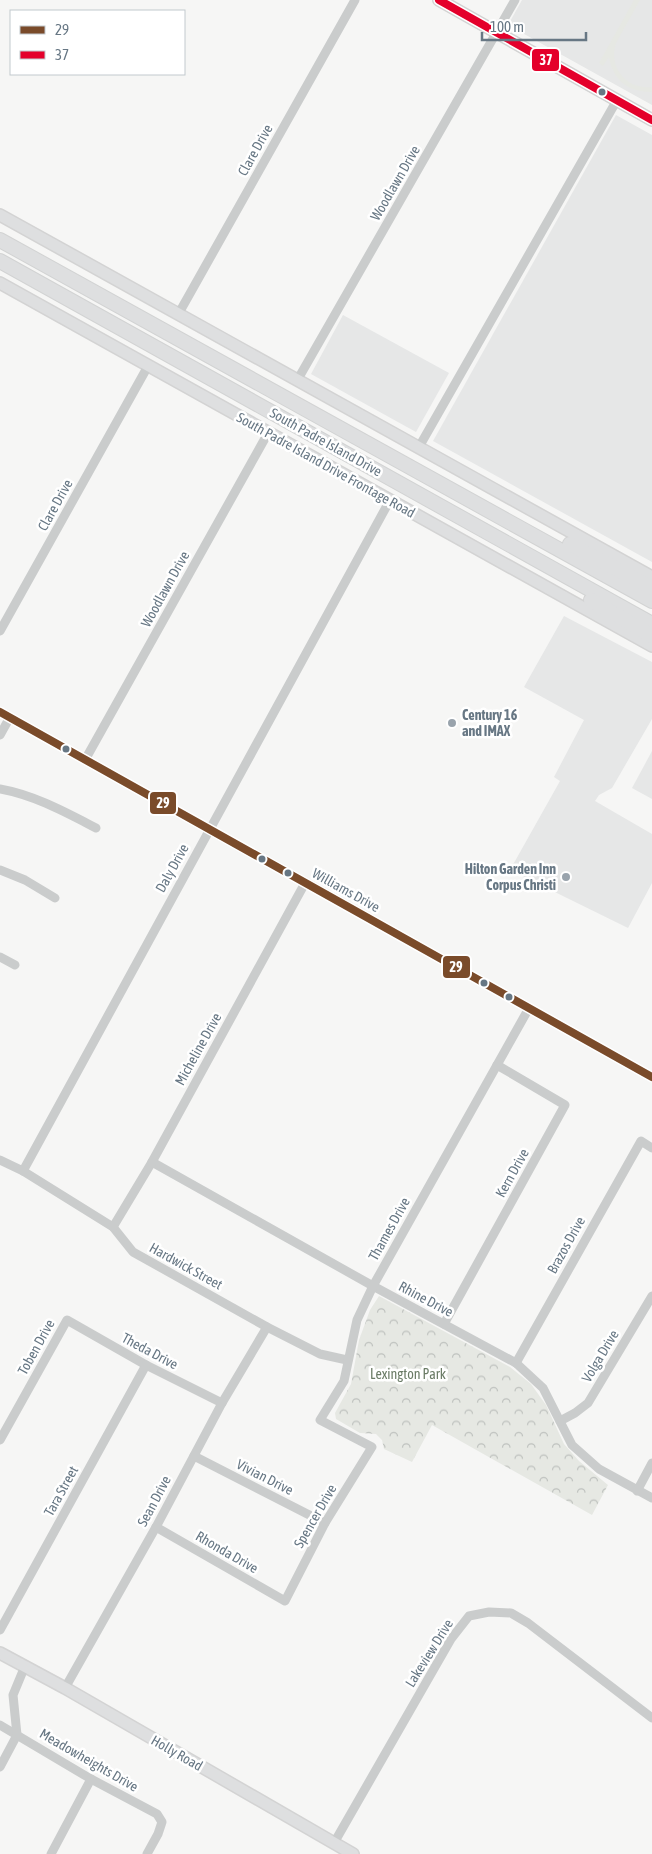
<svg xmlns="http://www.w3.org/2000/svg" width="652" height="1854" viewBox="0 0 652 1854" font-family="'Asap Condensed',sans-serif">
  <defs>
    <pattern id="forest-crowns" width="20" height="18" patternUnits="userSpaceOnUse" patternTransform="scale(1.25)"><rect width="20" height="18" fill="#e6e8e3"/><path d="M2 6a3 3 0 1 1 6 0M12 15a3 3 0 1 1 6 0" fill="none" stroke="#bec1be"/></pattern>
  </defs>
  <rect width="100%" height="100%" fill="#f6f6f5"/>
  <g fill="#e6e7e7">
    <path d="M522,0h130v105l-144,-80z"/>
    <path d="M616,115l36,20v427l-219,-121z"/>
    <path d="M343,315l106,58 -33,59 -105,-58z"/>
    <path d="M564,616l88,46v57l-40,69 -13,7 -4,6 57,33v49l-24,45 -118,-58 50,-89 -6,-4 30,-57 -60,-33z"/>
    <path d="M652,751v48l-20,-11z"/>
  </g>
  <path fill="url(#forest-crowns)" d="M379,1296l131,71 21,17 15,21 18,39 15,17 29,24 -16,30 -160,-90 -20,37 -28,-13 -2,-9 -6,-6 -16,-1 -24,-14 -1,-6 16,-29 8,-44 11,-30z"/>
  <path fill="#e6e8e3" d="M634,0h6l-24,43c-8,25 11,47 36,44v5c-23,0 -39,-11 -43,-35l-6,9 -4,-3z"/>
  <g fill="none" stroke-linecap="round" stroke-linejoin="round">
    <defs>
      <g id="major">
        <path d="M439,0l213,120"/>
        <path d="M0,215l652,362"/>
        <path d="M0,283l652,363"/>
        <path d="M0,1653l65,35 288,166"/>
      </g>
      <g id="highway">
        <path d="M0,240l652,361"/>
        <path d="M0,261l652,363"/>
        <path d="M570,544l82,44"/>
        <path d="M591,600l61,36"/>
      </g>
    </defs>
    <use href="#major" stroke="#d3d3d3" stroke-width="14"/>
    <use href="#highway" stroke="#d2d3d3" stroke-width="16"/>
    <g stroke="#cacccc" stroke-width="9">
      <path d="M179,313l176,-313"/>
      <path d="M298,379l217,-379"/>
      <path d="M419,447l198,-347"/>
      <path d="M0,631l148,-265"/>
      <path d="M0,712l652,365"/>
      <path d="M0,735l10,-18"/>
      <path d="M85,760l183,-327"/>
      <path d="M0,789c34,6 65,23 96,39"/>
      <path d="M0,870l25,10 30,18"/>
      <path d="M0,957l15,8"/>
      <path d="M0,1160l23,11 90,56 20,25 134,75 53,27 27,6"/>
      <path d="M152,1162l221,124 143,77 27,25 29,57 27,24 53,29"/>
      <path d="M23,1171l367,-671"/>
      <path d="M113,1227l39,-65 153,-279"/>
      <path d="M444,1324l121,-219 -68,-40"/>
      <path d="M516,1363l125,-222 11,7"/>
      <path d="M560,1421l15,-8 13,-10 64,-107"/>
      <path d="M0,1440l67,-120 79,45 76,38"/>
      <path d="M194,1456l131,67"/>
      <path d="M637,1491l15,-28"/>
      <path d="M156,1527l129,74 40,-78 47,-76 -52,-27 24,-39 13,-61 16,-34 156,-278"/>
      <path d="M0,1630l146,-265"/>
      <path d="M65,1688l91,-161 66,-124 45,-76"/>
      <path d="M0,1725l91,54 66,35 5,8 -4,12 -11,20"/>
      <path d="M0,1767l17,-32 -4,-40 12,-29"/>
      <path d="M334,1843l117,-204 18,-23 20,-4 22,1 17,10 124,95"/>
      <path d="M51,1854l40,-75"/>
    </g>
    <use href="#major" stroke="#dedfe0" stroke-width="11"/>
    <use href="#highway" stroke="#dedfe0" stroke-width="14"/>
    <defs>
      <path id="bus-1" d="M0,712l652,365"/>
      <path id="bus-2" d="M439,0l213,120"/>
    </defs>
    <use href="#bus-1" stroke="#fff" stroke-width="11"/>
    <use href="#bus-2" stroke="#fff" stroke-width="11"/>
    <use href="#bus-1" stroke="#7a4b2a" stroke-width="8"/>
    <use href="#bus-2" stroke="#e4002b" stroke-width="8"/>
  </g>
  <g fill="#677784" stroke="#fff" stroke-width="2">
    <circle cx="602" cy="92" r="4.5"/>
    <circle cx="66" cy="749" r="4.5"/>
    <circle cx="262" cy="859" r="4.5"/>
    <circle cx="288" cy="873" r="4.5"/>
    <circle cx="484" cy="983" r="4.5"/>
    <circle cx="509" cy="997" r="4.5"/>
  </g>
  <g fill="#99a3ac" stroke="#fff" stroke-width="2">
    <circle cx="452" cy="723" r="5"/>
    <circle cx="566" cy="877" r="5"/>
  </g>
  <g text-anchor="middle" stroke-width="5" stroke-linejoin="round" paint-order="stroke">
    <g font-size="14" fill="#677784" stroke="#fff">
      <text transform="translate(255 150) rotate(-61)" y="5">Clare Drive</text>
      <text transform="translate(395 183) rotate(-60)" y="5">Woodlawn Drive</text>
      <text transform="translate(326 442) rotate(29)" y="5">South Padre Island Drive</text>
      <text transform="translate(326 465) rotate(29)" y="5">South Padre Island Drive Frontage Road</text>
      <text transform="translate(55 505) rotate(-61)" y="5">Clare Drive</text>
      <text transform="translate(165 589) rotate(-61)" y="5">Woodlawn Drive</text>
      <text transform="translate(172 868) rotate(-61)" y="5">Daly Drive</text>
      <text transform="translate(346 890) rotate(29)" y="5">Williams Drive</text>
      <text transform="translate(198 1049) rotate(-61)" y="5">Micheline Drive</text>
      <text transform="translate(512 1173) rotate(-61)" y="5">Kern Drive</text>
      <text transform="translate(389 1229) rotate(-61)" y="5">Thames Drive</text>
      <text transform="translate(566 1245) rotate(-61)" y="5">Brazos Drive</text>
      <text transform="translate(186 1266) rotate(29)" y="5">Hardwick Street</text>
      <text transform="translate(426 1299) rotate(28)" y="5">Rhine Drive</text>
      <text transform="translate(36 1347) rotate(-61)" y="5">Toben Drive</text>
      <text transform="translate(150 1351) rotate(28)" y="5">Theda Drive</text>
      <text transform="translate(600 1356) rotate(-59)" y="5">Volga Drive</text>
      <text transform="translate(265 1477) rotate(27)" y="5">Vivian Drive</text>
      <text transform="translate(61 1491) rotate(-61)" y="5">Tara Street</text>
      <text transform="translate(154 1501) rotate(-62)" y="5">Sean Drive</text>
      <text transform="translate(315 1516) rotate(-60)" y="5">Spencer Drive</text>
      <text transform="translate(227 1552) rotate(30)" y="5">Rhonda Drive</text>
      <text transform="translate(429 1653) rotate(-58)" y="5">Lakeview Drive</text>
      <text transform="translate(177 1753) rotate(30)" y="5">Holly Road</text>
      <text transform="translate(89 1760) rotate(30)" y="5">Meadowheights Drive</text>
    </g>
    <g font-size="14" font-weight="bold" fill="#677784" stroke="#fff" text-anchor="start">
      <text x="462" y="720">Century 16<tspan x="462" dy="16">and IMAX</tspan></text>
      <text x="556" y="874" text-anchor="end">Hilton Garden Inn<tspan x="556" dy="16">Corpus Christi</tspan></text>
    </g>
    <g font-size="14" fill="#6a7b65" stroke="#fff">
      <text x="408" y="1379">Lexington Park</text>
    </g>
  </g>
  <g stroke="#fff" stroke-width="2">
    <rect x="531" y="48" width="29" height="24" rx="5" fill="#e4002b"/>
    <rect x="149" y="791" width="28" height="24" rx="5" fill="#7a4b2a"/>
    <rect x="442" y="955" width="29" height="24" rx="5" fill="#7a4b2a"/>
  </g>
  <g font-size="14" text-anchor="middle" font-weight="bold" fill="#fff">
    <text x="546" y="65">37</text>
    <text x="163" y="808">29</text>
    <text x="456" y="972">29</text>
  </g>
  <rect x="10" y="10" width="175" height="65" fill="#ffffff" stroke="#c2c9ce"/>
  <rect x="20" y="26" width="25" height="8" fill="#7a4b2a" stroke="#c2c9ce"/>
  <text x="55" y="35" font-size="15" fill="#677784">29</text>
  <rect x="20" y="51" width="25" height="8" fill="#e4002b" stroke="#c2c9ce"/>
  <text x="55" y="60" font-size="15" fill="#677784">37</text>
  <path d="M482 32v8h104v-8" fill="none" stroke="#677784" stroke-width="2.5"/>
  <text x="490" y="32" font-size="15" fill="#677784" stroke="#ffffff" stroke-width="4" paint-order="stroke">100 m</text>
</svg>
